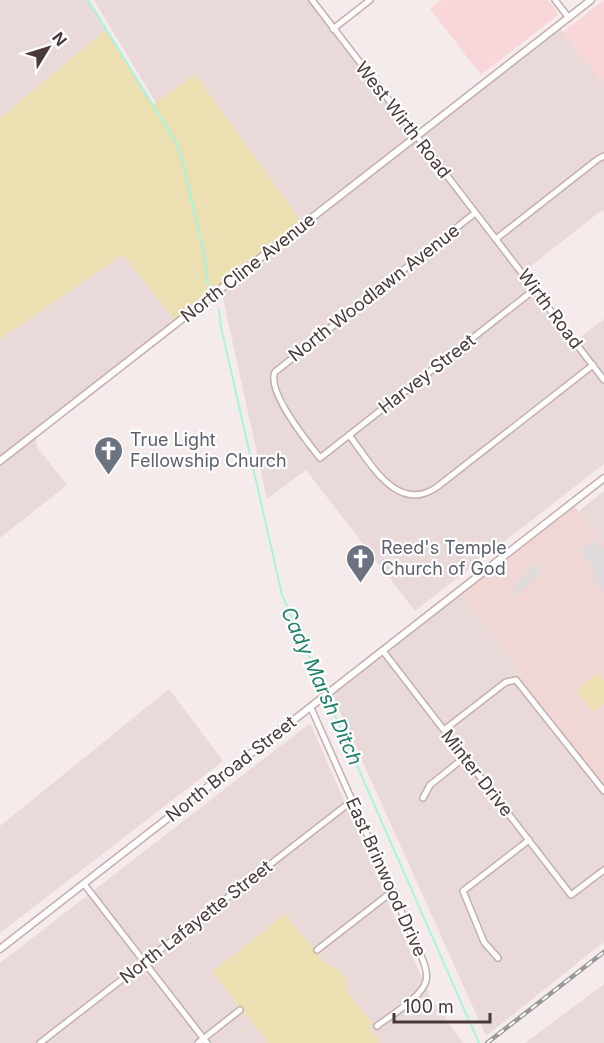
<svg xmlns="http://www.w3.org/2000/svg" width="604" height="1043" viewBox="0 0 604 1043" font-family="Inter,sans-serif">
  <rect width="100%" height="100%" fill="#f6ebeb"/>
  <g fill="#ead9d9">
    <path d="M0,0h88l18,30 -106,88z"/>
    <path d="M94,0h215l105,136 -113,86 -106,-147 -39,28z"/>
    <path d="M558,26l46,58v128l-2,-2 -80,63 53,68 29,-22v145l-189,147 -109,-141 -39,29 -46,-210z"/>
    <path d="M123,255l54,68 -142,111 2,13 30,38 -67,53v-199z"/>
    <path d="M604,491v53l-25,-33z"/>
    <path d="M460,591l53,70 8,23 83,107v151l-118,94 -155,-345z"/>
    <path d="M169,689l54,72 -223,172v-107z"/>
    <path d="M310,723l120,273 33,47h-82l-12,-15 4,-4 -27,-34 1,-10 -9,-11 -12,-6 -5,-5 -109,14 56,71h-268v-80z"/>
    <path d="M604,984v59h-79z"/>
  </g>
  <g fill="#f8d6d9">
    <path d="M441,0h107l11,14 -78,61 -51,-66z"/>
    <path d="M604,0v84l-41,-52z"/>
  </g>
  <path fill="#f0d6d4" d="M572,503l32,41v247l-83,-107 -8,-23 -53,-70z"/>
  <g fill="#ecdfb2">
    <path d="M106,30l47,75 42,-31 108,150 -126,99 -54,-68 -123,84v-221z"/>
    <path d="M597,673l7,8v22l-11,9 -17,-21z"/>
    <path d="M285,914l40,49 13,6 9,11 -1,10 27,34 -4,4 12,15h-113l-56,-71z"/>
  </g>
  <g fill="#e2dbdc">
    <path d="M595,537l9,11v44l-11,-14 2,-7 -16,-21z"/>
    <path d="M541,561v13l-29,25 2,-17z"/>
  </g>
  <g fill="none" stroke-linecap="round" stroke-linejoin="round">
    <g stroke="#a5f5e0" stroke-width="2">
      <path d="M88,0l89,144 4,12 23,97 4,32"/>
      <path d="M219,310l2,17 61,268 197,448"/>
    </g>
    <defs>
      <g id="minor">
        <path d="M312,0l292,380"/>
        <path d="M555,0l14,18"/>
        <path d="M333,29l37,-29"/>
        <path d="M475,213l-200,159c-9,19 33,71 45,86l215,-169"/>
        <path d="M496,239l102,-80 6,-3"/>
        <path d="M349,435c21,27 48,80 88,52l156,-122"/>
        <path d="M383,651l188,244 33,-25"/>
        <path d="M311,708l111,250c3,7 6,15 4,23 -4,16 -36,35 -49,45"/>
        <path d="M444,730l62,-48 10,-2 88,111"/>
        <path d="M423,798l7,-13 35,-28"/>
        <path d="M84,884l123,159"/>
        <path d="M317,950l76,-59"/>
        <path d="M498,958l-14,-16 -21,-51 66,-51"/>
        <path d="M40,1043l313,-243"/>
        <path d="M198,1043l42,-33"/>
      </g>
      <g id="tertiary">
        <path d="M0,461l591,-461"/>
        <path d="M0,949l604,-471"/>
      </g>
    </defs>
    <use href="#minor" stroke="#c5afb0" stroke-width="8"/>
    <use href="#tertiary" stroke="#c5afb0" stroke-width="9"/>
    <use href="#minor" stroke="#fff" stroke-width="5"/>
    <use href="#tertiary" stroke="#fff" stroke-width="6"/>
    <defs>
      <path id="rail" d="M487,1043l117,-91"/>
    </defs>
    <use href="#rail" stroke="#999" stroke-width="4.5"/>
    <use href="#rail" stroke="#fff" stroke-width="2" stroke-dasharray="7" stroke-linecap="butt"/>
  </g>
  <defs>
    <symbol id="church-pin" viewBox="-11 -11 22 30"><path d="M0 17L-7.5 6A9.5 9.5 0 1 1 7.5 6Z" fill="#6b7280" stroke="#fff"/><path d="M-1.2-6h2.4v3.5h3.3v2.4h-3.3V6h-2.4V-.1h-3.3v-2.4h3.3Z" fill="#fff"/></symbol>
  </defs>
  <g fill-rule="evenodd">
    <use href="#church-pin" x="92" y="434" width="33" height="45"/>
    <use href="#church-pin" x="344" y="542" width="33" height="45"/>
  </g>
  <g text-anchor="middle" stroke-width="4.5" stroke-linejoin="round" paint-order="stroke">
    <g font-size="18" fill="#4b3839" stroke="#fff">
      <text transform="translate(403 120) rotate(52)" y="6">West Wirth Road</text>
      <text transform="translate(248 268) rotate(-38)" y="6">North Cline Avenue</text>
      <text transform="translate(374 293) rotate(-38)" y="6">North Woodlawn Avenue</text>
      <text transform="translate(550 309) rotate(53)" y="6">Wirth Road</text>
      <text transform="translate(427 374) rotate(-38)" y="6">Harvey Street</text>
      <text transform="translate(231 769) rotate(-38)" y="6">North Broad Street</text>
      <text transform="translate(477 773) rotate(52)" y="6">Minter Drive</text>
      <text transform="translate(386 877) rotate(66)" y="6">East Brinwood Drive</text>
      <text transform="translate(196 922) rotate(-38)" y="6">North Lafayette Street</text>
    </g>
    <g font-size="18" fill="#5b616d" stroke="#fff" text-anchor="start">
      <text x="130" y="446">True Light<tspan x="130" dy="21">Fellowship Church</tspan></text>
      <text x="381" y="554">Reed's Temple<tspan x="381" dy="21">Church of God</tspan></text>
    </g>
    <g font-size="20" font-style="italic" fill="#21816a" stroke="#fff">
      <text transform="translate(322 686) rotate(66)" y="7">Cady Marsh Ditch</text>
    </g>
  </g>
  <g transform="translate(48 48) rotate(52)" stroke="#ffffff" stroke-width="4.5" paint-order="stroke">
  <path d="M0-4.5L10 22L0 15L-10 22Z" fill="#4b3839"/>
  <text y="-9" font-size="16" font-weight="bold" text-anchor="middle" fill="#4b3839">N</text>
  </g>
  <path d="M394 1013v9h96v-9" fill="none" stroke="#4b3839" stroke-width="3"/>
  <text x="403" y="1013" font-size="18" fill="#4b3839" stroke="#ffffff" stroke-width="4.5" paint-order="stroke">100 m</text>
</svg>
